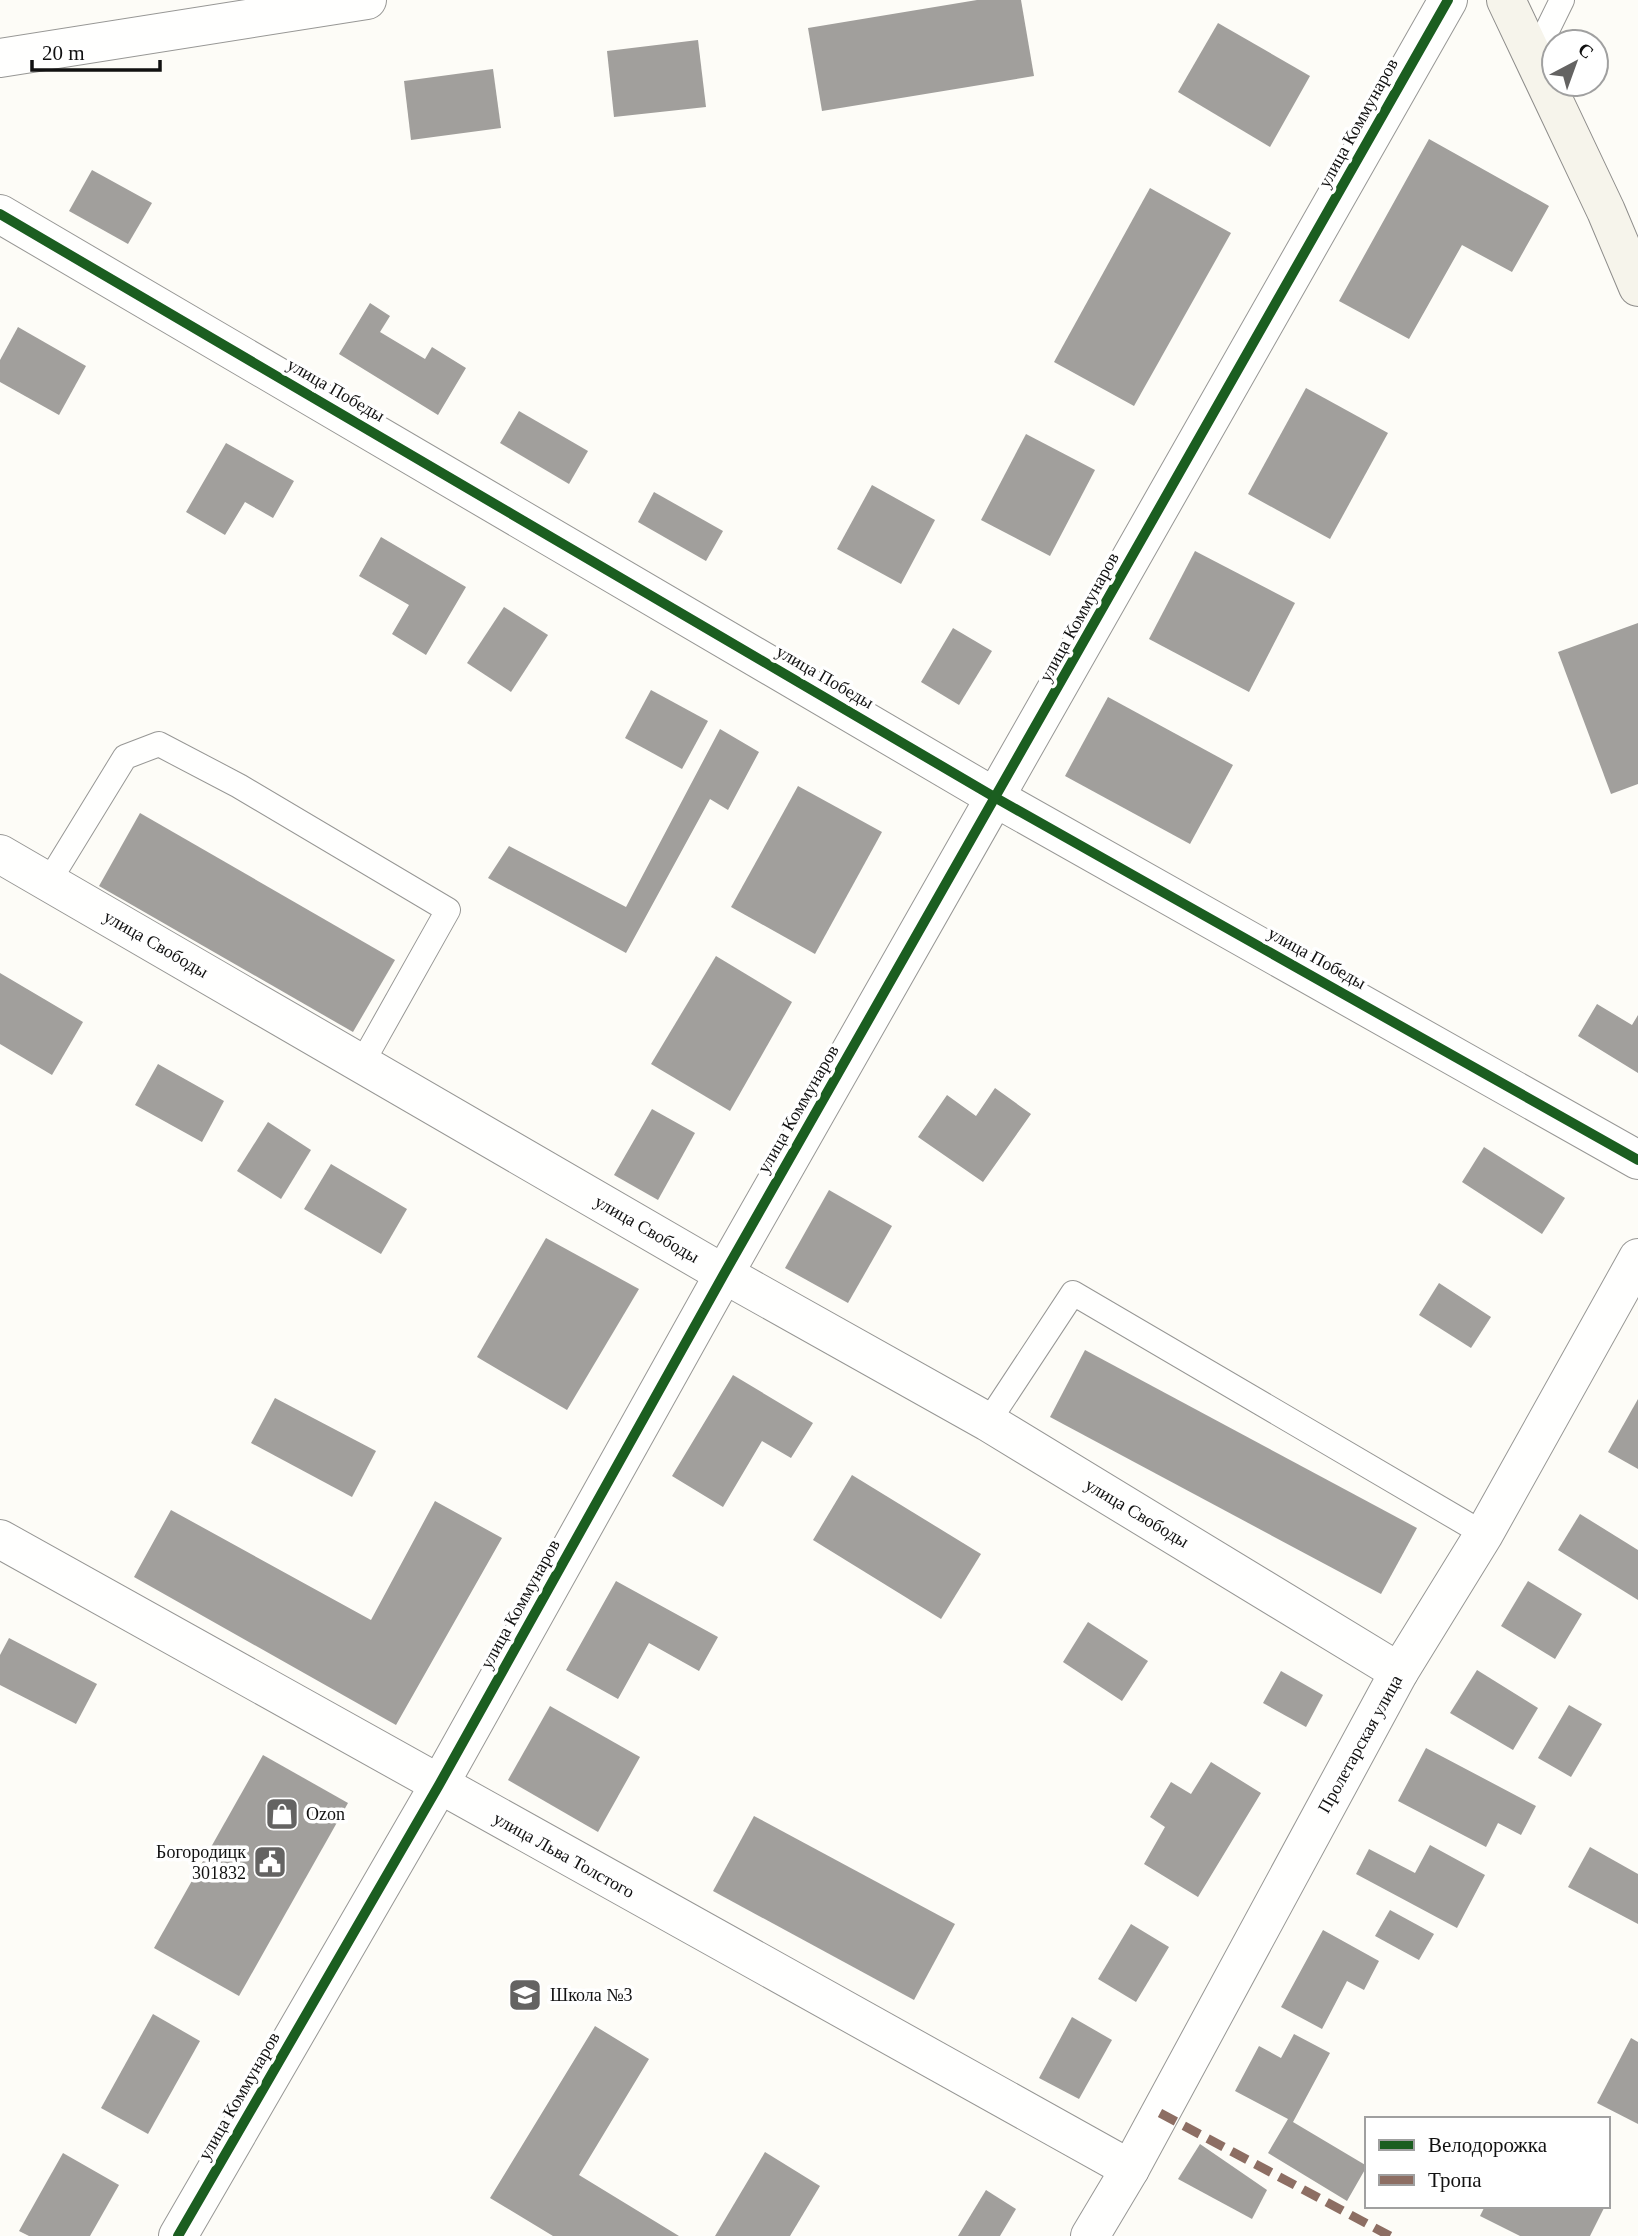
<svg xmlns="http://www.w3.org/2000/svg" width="1638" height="2236" viewBox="0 0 1638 2236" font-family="Georgia,serif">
  <rect width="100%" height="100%" fill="#fdfcf7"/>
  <g fill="#a19f9c">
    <path d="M977,0h44l13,76 -212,35 -14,-83z"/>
    <path d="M1218,23l92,53 -40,71 -92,-55z"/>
    <path d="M698,40l8,67 -92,10 -7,-66z"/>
    <path d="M493,69l8,59 -90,12 -7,-59z"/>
    <path d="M1429,139l120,67 -37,66 -50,-27 -53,94 -70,-38z"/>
    <path d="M92,170l60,33 -24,41 -59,-33z"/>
    <path d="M1150,188l81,45 -97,173 -80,-44z"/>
    <path d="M370,303l20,13 -10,16 45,27 7,-12 34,21 -28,47 -99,-61z"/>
    <path d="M18,327l68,39 -27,49 -59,-33v-22z"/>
    <path d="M1306,388l82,45 -58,106 -82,-45z"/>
    <path d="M519,411l69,40 -19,33 -69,-41z"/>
    <path d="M1026,434l69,36 -45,86 -69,-36z"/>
    <path d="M226,443l68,38 -21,37 -28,-16 -20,33 -39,-23z"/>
    <path d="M872,485l63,35 -34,64 -64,-35z"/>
    <path d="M654,492l69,39 -17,30 -68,-39z"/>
    <path d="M381,537l85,50 -40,68 -34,-21 17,-29 -50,-29z"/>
    <path d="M1195,551l100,52 -46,89 -100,-53z"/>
    <path d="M504,607l44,28 -37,57 -44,-29z"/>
    <path d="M1638,623v161l-27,10 -53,-142z"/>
    <path d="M953,628l39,23 -33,54 -38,-23z"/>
    <path d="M651,690l57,31 -26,48 -57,-31z"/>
    <path d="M1108,697l125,68 -43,79 -125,-68z"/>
    <path d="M720,729l39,23 -31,58 -18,-11 -84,154 -138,-75 21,-32 117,61z"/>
    <path d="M798,786l84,46 -67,122 -84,-47z"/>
    <path d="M140,813l255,147 -42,72 -254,-146z"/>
    <path d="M716,956l76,46 -62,109 -79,-47z"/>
    <path d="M0,973l83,49 -31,53 -52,-31z"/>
    <path d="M1597,1004l35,21 6,-10v58l-60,-37z"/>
    <path d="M158,1064l66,37 -22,41 -67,-37z"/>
    <path d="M995,1088l36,26 -48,68 -65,-45 29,-42 29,21z"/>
    <path d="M652,1109l43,24 -37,67 -44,-25z"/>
    <path d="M268,1122l43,28 -30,49 -44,-28z"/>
    <path d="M1484,1147l81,51 -23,36 -80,-52z"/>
    <path d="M331,1164l76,45 -26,45 -77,-45z"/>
    <path d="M829,1190l63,36 -44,77 -63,-35z"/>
    <path d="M546,1238l93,51 -72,121 -90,-53z"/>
    <path d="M1439,1283l52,34 -20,31 -52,-33z"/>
    <path d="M1085,1350l332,178 -36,66 -331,-177z"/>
    <path d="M733,1375l80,48 -22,35 -29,-17 -39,66 -51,-31z"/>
    <path d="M275,1398l101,53 -24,46 -101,-54z"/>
    <path d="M1638,1399v70l-30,-17z"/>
    <path d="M852,1475l129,79 -40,65 -128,-79z"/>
    <path d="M435,1501l67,37 -106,187 -262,-148 37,-67 200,110z"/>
    <path d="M1580,1514l58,36v50l-80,-50z"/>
    <path d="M616,1581l102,56 -19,34 -50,-28 -31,56 -52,-29z"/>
    <path d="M1528,1581l54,33 -27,45 -54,-33z"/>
    <path d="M1088,1622l60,39 -26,40 -59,-39z"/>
    <path d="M9,1638l88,46 -21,40 -76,-39v-30z"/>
    <path d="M1477,1670l61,38 -25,42 -63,-37z"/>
    <path d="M1281,1671l42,24 -17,32 -43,-24z"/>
    <path d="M1569,1705l33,19 -31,53 -33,-19z"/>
    <path d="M550,1706l90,51 -42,75 -90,-52z"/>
    <path d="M1426,1748l110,58 -15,29 -23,-12 -12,24 -88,-46z"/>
    <path d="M263,1755l85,48 -109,193 -85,-48z"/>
    <path d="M1211,1762l50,31 -63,104 -54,-33 21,-37 -15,-10 21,-35 20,12z"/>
    <path d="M754,1816l201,108 -41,76 -201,-109z"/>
    <path d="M1430,1845l55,30 -28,53 -101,-54 13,-25 46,24z"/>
    <path d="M1590,1847l48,27v50l-70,-37z"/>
    <path d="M1390,1910l44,24 -15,26 -44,-24z"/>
    <path d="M1131,1924l38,23 -33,55 -38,-23z"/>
    <path d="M1323,1930l56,31 -15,29 -17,-9 -25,48 -41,-22z"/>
    <path d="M153,2014l47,27 -52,93 -47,-26z"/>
    <path d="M1072,2017l40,23 -33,59 -40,-21z"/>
    <path d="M595,2026l54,33 -70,116 100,61h-126l-63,-38z"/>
    <path d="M1294,2034l36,19 -37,69 74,44 -20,35 -79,-48 20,-34 -53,-28 24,-45 22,12z"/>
    <path d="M1631,2038l7,4v82l-41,-21z"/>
    <path d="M1200,2144l67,46 -15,29 -74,-40z"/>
    <path d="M765,2152l55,34 -30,50h-75z"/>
    <path d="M63,2153l56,32 -29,51h-61l-10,-5z"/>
    <path d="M986,2190l30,19 -16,27h-42z"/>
    <path d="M1485,2206h120l-15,30h-70l-40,-20z"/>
  </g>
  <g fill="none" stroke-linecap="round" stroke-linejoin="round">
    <defs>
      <g id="service">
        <path d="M1534,57l28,-57"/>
        <path d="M49,881l76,-124 34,-13 80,42 209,124 -86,153"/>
        <path d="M988,1422l85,-129 411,241"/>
      </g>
      <g id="minor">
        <path d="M0,214l996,584 642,362"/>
        <path d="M0,854l724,420 264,148 411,250"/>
        <path d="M0,1539l1130,630"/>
        <path d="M178,2236l261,-451 285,-511 724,-1274"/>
        <path d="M1090,2236l40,-67 269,-497 85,-138 154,-276"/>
      </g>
      <path id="tertiary" d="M0,58l367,-58"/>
      <path id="secondary" d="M1506,0l100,211 32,76"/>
    </defs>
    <use href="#service" stroke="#979795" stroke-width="26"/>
    <use href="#minor" stroke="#979795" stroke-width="40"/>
    <use href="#tertiary" stroke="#979795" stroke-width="40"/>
    <use href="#secondary" stroke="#8e8d8b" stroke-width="40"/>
    <use href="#service" stroke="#fffffe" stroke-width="24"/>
    <use href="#minor" stroke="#fffffe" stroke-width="38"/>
    <use href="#tertiary" stroke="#fffffe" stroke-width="38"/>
    <use href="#secondary" stroke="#f6f4eb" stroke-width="38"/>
    <path stroke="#8d6e63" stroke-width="9" stroke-dasharray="18 9" stroke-linecap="butt" d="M1160,2113l230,123"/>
    <defs>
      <g id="cycleway">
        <path d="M0,214l996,584 642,362"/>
        <path d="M178,2236l261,-451 285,-511 724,-1274"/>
      </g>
    </defs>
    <use href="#cycleway" stroke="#fff" stroke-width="15"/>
    <use href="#cycleway" stroke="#1b5e20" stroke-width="10"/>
  </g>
  <defs>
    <symbol id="shop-square" viewBox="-11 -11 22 22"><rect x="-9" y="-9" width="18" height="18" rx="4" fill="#646362" stroke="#fff"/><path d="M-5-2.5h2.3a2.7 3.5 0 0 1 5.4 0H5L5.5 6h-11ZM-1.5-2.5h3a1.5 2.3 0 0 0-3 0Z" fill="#fff"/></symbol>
    <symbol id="civic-square" viewBox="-11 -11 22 22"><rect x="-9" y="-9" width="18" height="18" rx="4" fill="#646362" stroke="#fff"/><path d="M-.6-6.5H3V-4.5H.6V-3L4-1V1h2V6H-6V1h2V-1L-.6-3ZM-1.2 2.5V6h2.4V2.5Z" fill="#fff"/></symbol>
    <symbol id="school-square" viewBox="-11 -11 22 22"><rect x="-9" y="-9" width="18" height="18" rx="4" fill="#646362" stroke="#fff"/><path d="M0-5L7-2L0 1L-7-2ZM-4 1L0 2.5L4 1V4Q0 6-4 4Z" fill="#fff"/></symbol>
  </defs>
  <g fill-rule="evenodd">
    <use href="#shop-square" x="263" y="1795" width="38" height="38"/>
    <use href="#civic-square" x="251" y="1843" width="38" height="38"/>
    <use href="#school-square" x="506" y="1976" width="38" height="38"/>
  </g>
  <g text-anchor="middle" stroke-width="7" stroke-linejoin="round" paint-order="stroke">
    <g font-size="18" fill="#111" stroke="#fff">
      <text transform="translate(1358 123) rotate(-61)" y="6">улица Коммунаров</text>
      <text transform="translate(336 390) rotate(30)" y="6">улица Победы</text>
      <text transform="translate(1079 617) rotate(-61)" y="6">улица Коммунаров</text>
      <text transform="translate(825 677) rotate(30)" y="6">улица Победы</text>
      <text transform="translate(156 944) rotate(30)" y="6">улица Свободы</text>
      <text transform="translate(1317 958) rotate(29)" y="6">улица Победы</text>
      <text transform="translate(798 1109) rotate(-60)" y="6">улица Коммунаров</text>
      <text transform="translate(647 1229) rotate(30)" y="6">улица Свободы</text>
      <text transform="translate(1137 1513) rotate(31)" y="6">улица Свободы</text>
      <text transform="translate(520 1604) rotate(-61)" y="6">улица Коммунаров</text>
      <text transform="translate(1360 1744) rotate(-61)" y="6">Пролетарская улица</text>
      <text transform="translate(564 1855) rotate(29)" y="6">улица Льва Толстого</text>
      <text transform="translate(239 2096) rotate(-60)" y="6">улица Коммунаров</text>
    </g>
    <g font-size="18" fill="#111" stroke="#fff" text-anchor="start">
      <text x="306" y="1820">Ozon</text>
      <text x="246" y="1858" text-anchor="end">Богородицк<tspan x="246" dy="21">301832</tspan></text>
      <text x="550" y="2001">Школа №3</text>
    </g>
  </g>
  <rect x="1365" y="2117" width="245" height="91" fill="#ffffff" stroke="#a0a0a0" stroke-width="2"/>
  <rect x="1379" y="2140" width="35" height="10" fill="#1b5e20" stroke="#a0a0a0" stroke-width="2"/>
  <text x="1428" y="2152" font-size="21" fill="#111111">Велодорожка</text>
  <rect x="1379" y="2175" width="35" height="10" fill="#8d6e63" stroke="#a0a0a0" stroke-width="2"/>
  <text x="1428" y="2187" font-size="21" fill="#111111">Тропа</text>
  <g transform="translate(1575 63) rotate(41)"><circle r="33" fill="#ffffff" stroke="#a0a0a0" stroke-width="2"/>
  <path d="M0-5L12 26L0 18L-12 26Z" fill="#646362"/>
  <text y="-10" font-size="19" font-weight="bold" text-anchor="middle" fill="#111111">С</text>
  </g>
  <path d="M32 60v10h128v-10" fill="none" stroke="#111111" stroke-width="3.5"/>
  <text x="42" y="60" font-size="21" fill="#111111" stroke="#ffffff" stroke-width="5" paint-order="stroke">20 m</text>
</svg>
